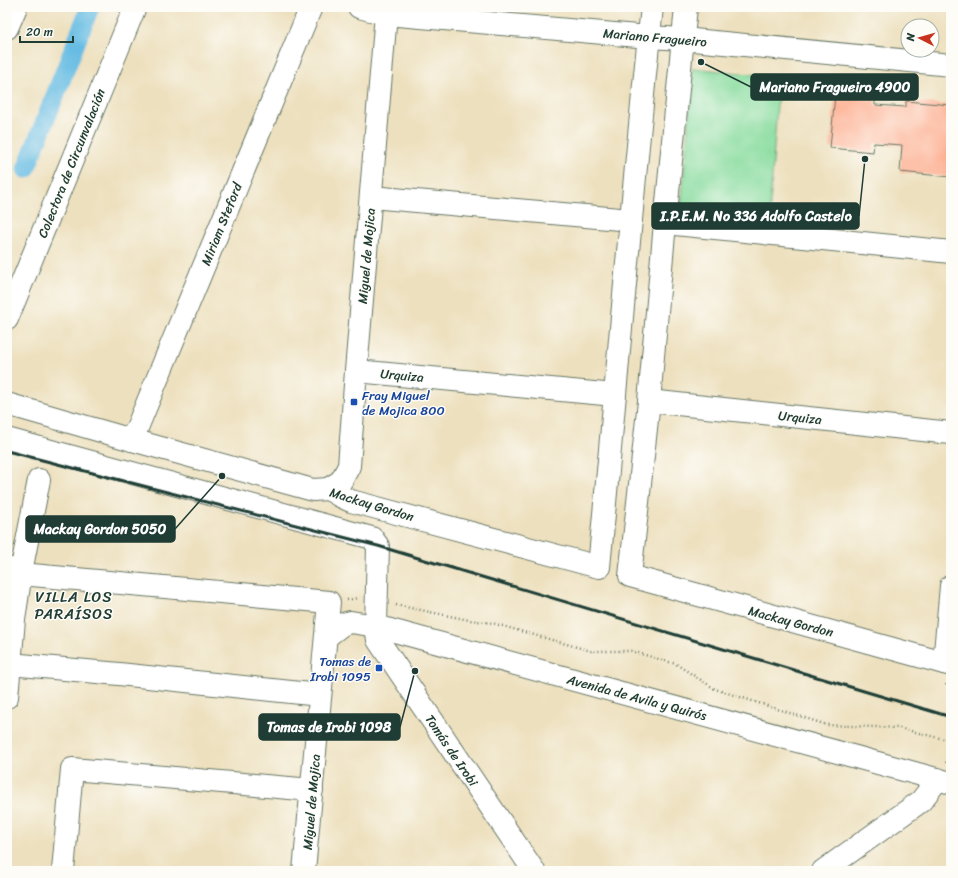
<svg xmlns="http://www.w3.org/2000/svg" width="958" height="878" viewBox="0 0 958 878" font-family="Sriracha,sans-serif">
  <rect width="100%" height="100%" fill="#fdfcf7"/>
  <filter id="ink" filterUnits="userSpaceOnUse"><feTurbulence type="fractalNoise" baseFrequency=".025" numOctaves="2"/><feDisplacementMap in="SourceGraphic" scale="8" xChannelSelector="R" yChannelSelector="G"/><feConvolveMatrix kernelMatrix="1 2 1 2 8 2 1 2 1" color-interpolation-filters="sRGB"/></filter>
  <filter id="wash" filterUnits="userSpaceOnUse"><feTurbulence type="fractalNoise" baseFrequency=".012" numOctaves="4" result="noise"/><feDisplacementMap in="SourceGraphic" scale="16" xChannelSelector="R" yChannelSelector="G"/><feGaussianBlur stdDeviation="0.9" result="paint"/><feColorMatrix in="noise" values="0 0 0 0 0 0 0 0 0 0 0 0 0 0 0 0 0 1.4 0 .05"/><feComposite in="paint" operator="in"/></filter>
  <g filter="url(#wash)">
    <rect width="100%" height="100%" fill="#ede0be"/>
    <path fill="#88dc9f" stroke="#548c6a" d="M693,68l86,9 -10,142 -88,-10z"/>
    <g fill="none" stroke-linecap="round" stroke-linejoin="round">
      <path stroke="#66bce3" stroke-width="19" d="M26,169l64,-162"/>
    </g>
    <g id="blocks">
      <path fill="#fdad8f" d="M835,95l40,4v6l31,2v-6l45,4v72l-51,-5 2,-27 -28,-2 -1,9 -43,-4z"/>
    </g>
  </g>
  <g filter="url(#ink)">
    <use href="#blocks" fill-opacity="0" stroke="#677664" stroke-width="1"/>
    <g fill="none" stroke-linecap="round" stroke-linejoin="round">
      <defs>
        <g id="minor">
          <path d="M359,7l27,7 1,-7"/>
          <path d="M686,7l-21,216 -16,178 -19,175 321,89"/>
          <path d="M371,197l260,23"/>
          <path d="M665,223l286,29"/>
          <path d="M7,319l128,-312"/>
          <path d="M356,371l259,24"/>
          <path d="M649,401l302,32"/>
          <path d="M7,439l365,99 6,8 -2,80 2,14 156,231"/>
          <path d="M132,440l179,-433"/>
          <path d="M328,489l12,7 11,5 248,66c18,-187 33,-374 53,-560"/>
          <path d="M7,568l25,7 297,27 -25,269"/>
          <path d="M326,637l17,-13 8,-2 25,4 575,157"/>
          <path d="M944,663l7,-77"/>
          <path d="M10,664l109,10 201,21"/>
          <path d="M7,697l7,-77 7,-48 18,-92"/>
          <path d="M63,871l9,-102 240,21"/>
          <path d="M823,871l98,-70 17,-22"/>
        </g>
        <path id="major" d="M7,404l125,36 181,50 15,-1 13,-8 8,-15 7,-95 30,-357 263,23 34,2 268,26"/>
        <path id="highway" d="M7,28l9,-21"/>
      </defs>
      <use href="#minor" stroke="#677664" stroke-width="24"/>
      <use href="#major" stroke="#677664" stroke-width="24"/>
      <use href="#highway" stroke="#677664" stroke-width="24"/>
      <g stroke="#677664" stroke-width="2.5" stroke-dasharray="1 3" stroke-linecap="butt">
        <path d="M347,600l11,-2"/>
        <path d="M396,605l73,15 23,3 99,28h40l45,13 39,25 112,36 72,3 52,13"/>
        <path d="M946,684l5,11"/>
        <path d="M946,763l5,-10"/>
      </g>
      <use href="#minor" stroke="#fff" stroke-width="22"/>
      <use href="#major" stroke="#fff" stroke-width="22"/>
      <use href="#highway" stroke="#fff" stroke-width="22"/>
      <path stroke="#1f3d34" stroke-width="3" d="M7,451l371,95 573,171"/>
    </g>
  </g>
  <g fill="#1a4fb4" stroke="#fdfcf7" stroke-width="1.5">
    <rect x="350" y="398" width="8" height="8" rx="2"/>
    <rect x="375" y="664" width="8" height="8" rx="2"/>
  </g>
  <g text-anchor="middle" stroke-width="3" stroke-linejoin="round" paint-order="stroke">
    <g font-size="13" fill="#1f3d34" stroke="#fdfcf7">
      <text transform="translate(655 37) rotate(5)" y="5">Mariano Fragueiro</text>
      <text transform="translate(71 163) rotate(-68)" y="5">Colectora de Circunvalación</text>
      <text transform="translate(221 224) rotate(-68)" y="5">Miriam Steford</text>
      <text transform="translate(366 256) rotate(-85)" y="5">Miguel de Mojica</text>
      <text transform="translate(402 375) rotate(5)" y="5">Urquiza</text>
      <text transform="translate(800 417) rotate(6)" y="5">Urquiza</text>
      <text transform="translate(372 504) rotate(17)" y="5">Mackay Gordon</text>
      <text transform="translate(791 621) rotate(15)" y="5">Mackay Gordon</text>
      <text transform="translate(637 697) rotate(15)" y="5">Avenida de Avila y Quirós</text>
      <text transform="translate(452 750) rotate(56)" y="5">Tomás de Irobi</text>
      <text transform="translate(311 802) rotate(-85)" y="5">Miguel de Mojica</text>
    </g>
    <g font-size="13" fill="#164399" stroke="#fdfcf7" text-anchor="start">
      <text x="362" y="400">Fray Miguel<tspan x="362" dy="15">de Mojica 800</tspan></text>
      <text x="371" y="666" text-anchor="end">Tomas de<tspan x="371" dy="15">Irobi 1095</tspan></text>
    </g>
    <g font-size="15" letter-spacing="1" fill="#1f3d34" stroke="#fdfcf7">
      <text x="74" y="602">VILLA LOS<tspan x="74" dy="17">PARAÍSOS</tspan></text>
    </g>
  </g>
  <path fill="none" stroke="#1f3d34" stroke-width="1.5" d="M701 62L751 87M865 159L859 216M222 476L175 529M415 671L400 727"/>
  <g fill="#1f3d34" stroke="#fdfcf7" stroke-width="1.5">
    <circle cx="701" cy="62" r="4"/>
    <circle cx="865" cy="159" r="4"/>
    <circle cx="222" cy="476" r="4"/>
    <circle cx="415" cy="671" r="4"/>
  </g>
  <g fill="#1f3d34" stroke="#1f3d34" stroke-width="1.5">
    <rect x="751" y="74" width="167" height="26" rx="4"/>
    <rect x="652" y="203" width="207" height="26" rx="4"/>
    <rect x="26" y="516" width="149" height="26" rx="4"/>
    <rect x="259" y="714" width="141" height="26" rx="4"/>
  </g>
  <g font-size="14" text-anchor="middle" font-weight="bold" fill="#fff">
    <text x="835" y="92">Mariano Fragueiro 4900</text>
    <text x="756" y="221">I.P.E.M. No 336 Adolfo Castelo</text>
    <text x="100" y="534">Mackay Gordon 5050</text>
    <text x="329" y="732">Tomas de Irobi 1098</text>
  </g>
  <rect width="958" height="878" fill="none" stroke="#fdfcf7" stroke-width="24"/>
  <g transform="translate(920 38) rotate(276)"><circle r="19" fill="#fdfcf7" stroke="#a4b0a9"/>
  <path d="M0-3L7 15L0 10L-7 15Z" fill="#c8321e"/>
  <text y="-6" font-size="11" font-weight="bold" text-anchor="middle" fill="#1f3d34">N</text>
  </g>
  <path d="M20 36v6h53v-6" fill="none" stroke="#1f3d34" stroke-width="2"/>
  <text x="26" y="36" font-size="12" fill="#1f3d34" stroke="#fdfcf7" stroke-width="3" paint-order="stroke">20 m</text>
</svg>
